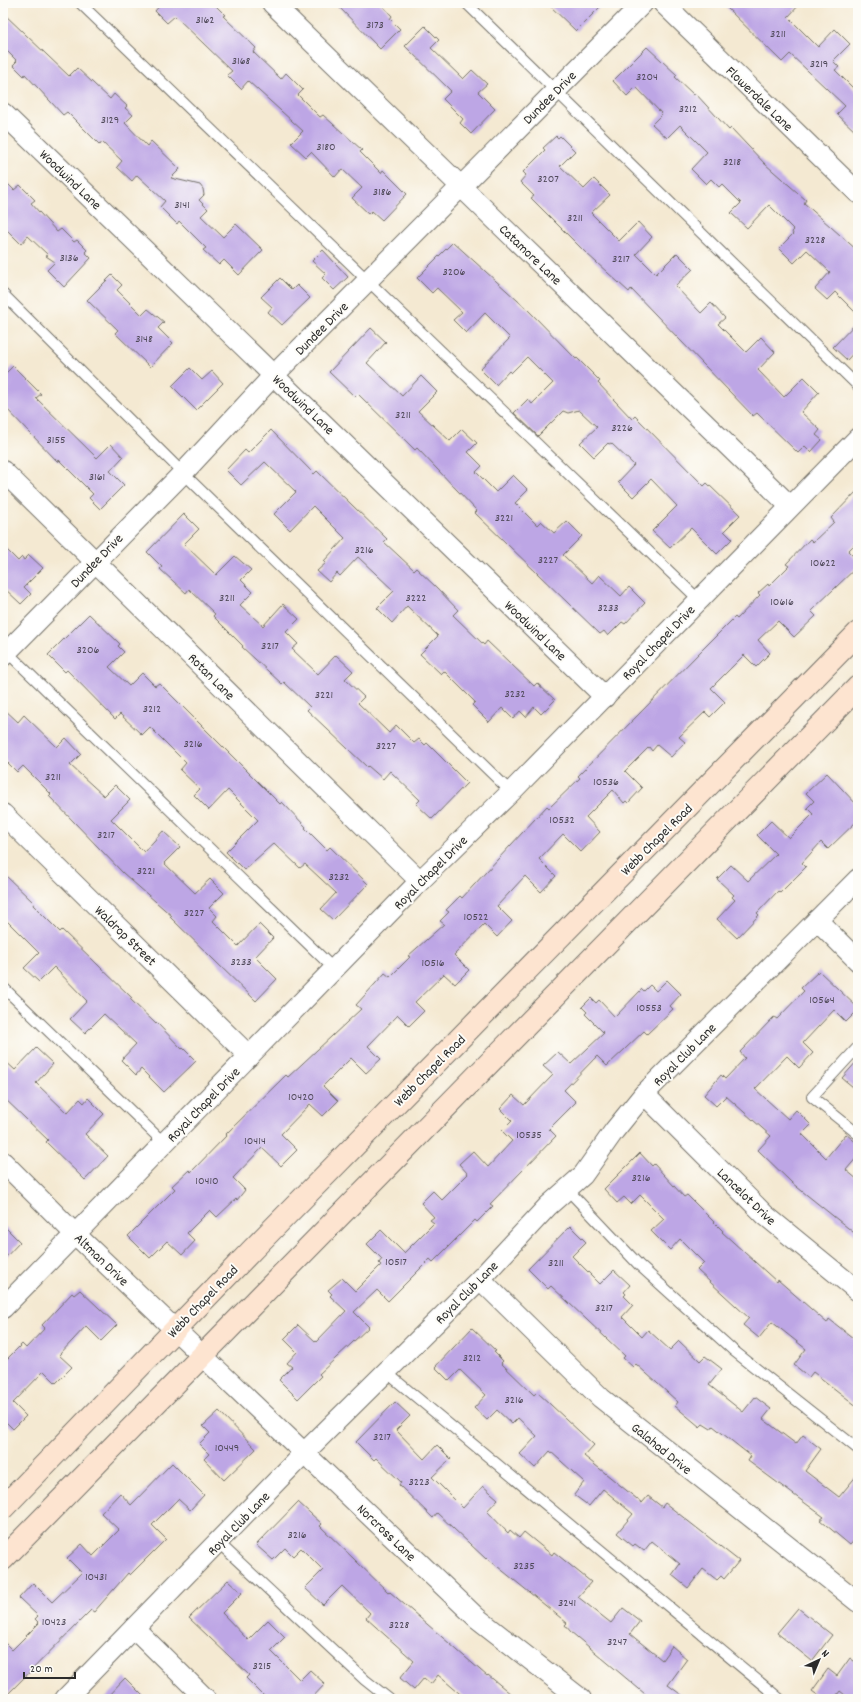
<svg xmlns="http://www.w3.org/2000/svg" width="861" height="1702" viewBox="0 0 861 1702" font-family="Dekko,sans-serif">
  <rect width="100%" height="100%" fill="#fdfcf7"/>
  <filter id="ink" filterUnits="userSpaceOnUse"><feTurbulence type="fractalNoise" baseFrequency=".025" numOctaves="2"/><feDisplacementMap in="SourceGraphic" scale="8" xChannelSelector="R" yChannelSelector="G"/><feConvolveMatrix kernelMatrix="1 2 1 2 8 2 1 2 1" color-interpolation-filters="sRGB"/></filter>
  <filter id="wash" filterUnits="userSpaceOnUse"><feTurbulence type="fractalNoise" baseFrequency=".012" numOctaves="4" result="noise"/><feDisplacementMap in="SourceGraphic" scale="16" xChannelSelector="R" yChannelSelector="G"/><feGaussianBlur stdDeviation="0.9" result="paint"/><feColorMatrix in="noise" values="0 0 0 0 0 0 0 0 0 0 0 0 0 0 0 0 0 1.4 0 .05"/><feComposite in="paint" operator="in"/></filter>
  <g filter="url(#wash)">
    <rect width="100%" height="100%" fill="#f4e9d2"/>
    <g id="blocks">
      <g fill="#bda6e5">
        <path d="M162,3h51l12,12 -2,1 33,32 -3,4 28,27 5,-6 17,17 -5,5 22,22 3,-2 39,35 -2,2 21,21 2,-3 24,24 -25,26 -10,-9 -3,3 -17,-16 10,-10 -20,-19 -7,8 -24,-25 -5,5 -15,-14 12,-12 -55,-50 -7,8 -14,-14 5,-4 -57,-55 -8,7 -12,-12z"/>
        <path d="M335,3h45l12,13 -2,3 10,10 -20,20z"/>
        <path d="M547,3h57l-28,28z"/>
        <path d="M722,3h79l-13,14 30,30 17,-18 15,15 -17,17 6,6 -4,3 23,23v41l-21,-20 8,-8 -55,-52 -8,8z"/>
        <path d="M3,13l66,63 8,-8 33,31 4,-5 13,12 -2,2 8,7 -8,8 22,23 4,-5 29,28 -9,9 29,7 3,4 1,6 -5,5 9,9 -7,7 22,21 13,-13 27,26 -24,25 -15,-15 -5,5 -16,-15 3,-2 -27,-27 -2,3 -17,-17 5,-6 -28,-26 -5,6 -15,-14 5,-6 -20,-19 -2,3 -33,-33 -4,3 -38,-41 -1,2 -11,-11 4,-4 -14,-14z"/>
        <path d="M425,26l14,14 -8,8 32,31 9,-9 15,14 -9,8 17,17 -24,25 -11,-11 3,-4 -20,-20 8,-8 -46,-45z"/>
        <path d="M647,47l30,28 -2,2 19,18 1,-2 34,37 2,-2 34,36 41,36 -2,3 54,48v64l-23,-23 -8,8 -12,-11 15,-17 -23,-22 -13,13 -15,-15 14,-14 -1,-2 2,-2 -25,-25 -22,23 -16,-15 10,-10 -19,-19 -3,3 -8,-8 -5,5 -15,-15 16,-17 -27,-27 -13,13 -15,-14 10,-10 -26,-27 -9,9 -14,-15z"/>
        <path d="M556,136l2,2 2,-2 15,15 -15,15 24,23 10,-10 16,16 -19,18 28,28 19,-19 14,15 -16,17 20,20 21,-21 16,16 -18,17 26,27 10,-10 14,15 -7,6 28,28 15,-15 14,15 -17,18 26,27 20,-20 15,15 -18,20 19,18 -4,5 6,5 -11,12 -6,-6 -7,7 -41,-40 -4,3 -122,-127 -2,3 -43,-39 -55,-55 3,-2 -14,-14 6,-7 -3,-3 22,-22 -2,-2z"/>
        <path d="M3,179l11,11 6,-5 15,15 -4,3 26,29 4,-3 13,13 3,-2 10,10 -2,2 6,6 -27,29 -17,-17 8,-8 -9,-6 2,-1 -20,-19 -7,8 -18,-18z"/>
        <path d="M453,242l75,68 48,49 1,-1 23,23 -2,2 34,36 3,-3 69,70 3,-3 33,32 -16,16 8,8 -15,15 -26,-26 -21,20 -18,-17 25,-25 -26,-27 -18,18 -15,-15 16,-17 -23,-22 -2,1 -1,-1 -14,14 -14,-14 17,-16 -18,-17 -11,3 -5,-2 -25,25 -24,-23 14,-14 4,5 21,-21 -26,-26 -16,16 -2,-2 -13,14 -16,-16 30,-31 -25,-25 -19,20 -13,-13 9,-8 -25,-24 -5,5 -15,-15z"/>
        <path d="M323,250l25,27 -14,13 -12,-12 4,-4 -14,-13z"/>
        <path d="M112,275l10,10 -5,5 25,25 6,-6 16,13 -6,6 15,15 -23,24 -35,-34 3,-3 -31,-30z"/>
        <path d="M280,278l12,12 5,-5 13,13 -28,27 -14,-13 4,-5 -11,-10z"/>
        <path d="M858,321v27l-11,12 -14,-13z"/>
        <path d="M371,328l15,14 -19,21 35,33 19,-20 16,16 -19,19 32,30 12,-12 15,14 -9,9 14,14 -6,6 20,20 17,-17 15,15 -13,13 22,22 4,-4 13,12 13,-12 15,15 -19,19 29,28 7,-8 22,21 8,-9 16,16 -20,21 -3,-2 -14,14 -4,-5 -4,3 -125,-121 2,-2 -60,-63 -2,2 -57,-56 -3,3 -26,-25z"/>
        <path d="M13,366l28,28 -5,4 61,60 14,-14 12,13 -13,14 14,14 -24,24 -11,-11 4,-4 -34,-34 -1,2 -55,-57v-29z"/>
        <path d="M190,368l12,12 10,-9 11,12 -27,27 -24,-24z"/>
        <path d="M271,430l43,44 3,-3 70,68 -3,3 30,28 2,-2 21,20 21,22 -5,5 31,30 3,-4 47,45 3,-3 18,17 -14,14 -7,-7 -8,10 -6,-6 -7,8 -11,-11 -13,14 -17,-17 3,-3 -31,-31 -3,3 -21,-20 18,-18 -31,-30 -15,17 -15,-15 17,-17 -36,-34 -18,19 -3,-3 -8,9 -12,-11 9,-8 -2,-2 21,-23 -32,-32 -23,24 -16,-16 22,-22 -31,-30 -24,23 -15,-15 19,-20 3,3z"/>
        <path d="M858,490v51l-10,10 10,10v5l-47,45 5,5 -22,21 -16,-16 -20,19 12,13 -14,14 -12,-12 -33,33 14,14 -15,15 -5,-5 -26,25 6,5 -14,15 -14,-12 -5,6 -3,-4 -24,24 17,17 -14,15 -2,-2 -2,2 -11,-13 -27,27 14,15 -19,20 -18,-18 -24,25 17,17 -15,16 -16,-16 -28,30 15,15 -15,16 -13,-13 -30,31 15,15 -14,14 -11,-10 -29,28 9,9 -15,15 -11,-11 -30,31 13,13 -15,14 -15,-15 -28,28 15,15 -15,15 -13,-12 -29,30 16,16 -16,16 -19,-18 -29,30 12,12 -8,10 -1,-1 -19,18 -7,-7 -23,23 8,8 -13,14 -15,-14 -17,17 -22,-22 47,-47 -3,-3 17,-16 2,2 36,-37 -1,-1 60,-59 2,2 73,-68 -5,-4 29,-32 5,4 20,-20 -2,-1 36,-32 -4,-3 9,-9 -3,-2 14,-14 2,2 85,-92 2,2 31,-30 -2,-2 124,-126 33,-33 2,2 23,-24 -2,-2 10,-9 1,2 20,-20 -3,-2 24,-25 3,3 21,-20 -3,-4z"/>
        <path d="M184,514l15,15 -15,15 32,31 19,-19 16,14 -10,10 12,12 -13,13 23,21 20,-22 16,15 -13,13 12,12 -6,5 26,25 18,-19 17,16 -8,8 19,18 -6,6 31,30 7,-8 18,18 5,-4 6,6 2,-2 40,40 -35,36 -16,-15 4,-4 -30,-29 -7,8 -15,-13 -1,1 -60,-57 3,-3 -26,-25 -2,2 -40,-37 1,-1 -30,-30 2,-2 -26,-25 -3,4 -26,-24 2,-2 -15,-15z"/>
        <path d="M3,546l15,15 4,-4 2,3 5,-5 14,13 -19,19 7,7 -10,10 -18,-17z"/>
        <path d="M89,614l31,30 -2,2 6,6 -15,15 20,19 13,-13 13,13 4,-3 121,121 2,-2 24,25 -1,1 22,22 3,-3 38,37 -35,36 -12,-11 15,-16 -31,-29 -5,4 -26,-25 -30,27 -18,-18 32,-32 -30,-30 -19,20 -15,-15 6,-6 -20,-19 6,-7 -36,-36 -8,8 -22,-21 -5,5 -48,-49 -2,2 -17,-17z"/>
        <path d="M3,708l15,14 6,-7 33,32 9,-9 15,16 -11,11 34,31 11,-11 15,15 -19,19 33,33 19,-21 17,16 -16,16 31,30 15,-14 14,14 -15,15 8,8 -4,5 25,25 21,-22 14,14 -18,19 22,22 -21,22 -86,-84 2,-1 -49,-43 -74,-77 2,-2 -28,-28 -6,6 -14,-14z"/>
        <path d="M827,773l31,33v14l-30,29 -7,-7 -19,21 4,4 -26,26 -2,-2 -21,22 2,2 -22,23 -20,-19 18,-19 -3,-3 2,-2 -17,-16 14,-14 17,16 28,-27 -19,-19 14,-14 18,17 24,-24 -6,-6 7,-7 -8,-8z"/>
        <path d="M3,873l31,30 -1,2 27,27 2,-2 70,68 -2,1 26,25 1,-1 25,26 1,-1 13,13 -32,31 -23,-23 -5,6 -15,-15 15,-16 -32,-30 -19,19 -15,-14 17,-18 -33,-34 -15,15 -15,-14 15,-15 -36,-36z"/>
        <path d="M819,971l39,37v2l-12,12 -12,-12 -31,33 10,10 -14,15 -12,-12 -32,33 33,30 8,-9 15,15 -9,9 24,24 20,-24 12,10v12l-12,14 12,10v56l-66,-53 -34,-33 13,-14 -45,-40 -10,10 -12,-11 17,-20 4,4 20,-21 -5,-6 34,-35 3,2 27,-28 -3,-3z"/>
        <path d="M667,980l14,14 -11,12 3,3 -26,25 -3,-3 -37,35 -10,-10 -33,34 12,12 -27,27 7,7 -66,68 3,2 -16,16 -2,-2 -42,42 -3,-3 -42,42 -11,-11 -23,22 15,15 -50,47 2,2 -23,23 -19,-19 13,-13 -5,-4 10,-11 -13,-13 14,-14 18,17 30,-31 -16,-15 2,-2 -4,-4 14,-12 13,13 26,-26 -2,-2 3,-4 -15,-15 14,-14 23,23 30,-30 -4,-3 4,-3 -13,-14 12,-12 9,9 26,-26 -9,-10 14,-13 15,16 24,-26 -10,-10 10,-10 -12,-12 13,-14 11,10 29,-30 -10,-9 15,-14 13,12 33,-31 -19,-19 2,-2 -5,-5 9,-9 5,5 3,-3 16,17 27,-28 2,2 6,-6 6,6z"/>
        <path d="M36,1048l17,16 -17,19 31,30 13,-14 4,4 4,-5 16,16 -19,20 23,22 -23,24 -39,-38 2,-2 -45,-43v-38l12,11z"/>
        <path d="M858,1060v31l-16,-13z"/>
        <path d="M640,1153l12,13 2,-2 30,33 3,-2 36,36 -1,1 55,50 1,-2 49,43 2,-4 29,23v65l-45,-35 -4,5 -15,-12 12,-16 -34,-27 -13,16 -16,-13 6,-7 -52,-48 7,-7 -24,-24 -10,11 -19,-19 13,-12 -24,-24 -9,9 -7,-7 -7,6 -13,-14z"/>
        <path d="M3,1225l17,17 -17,18z"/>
        <path d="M570,1226l16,16 -14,14 28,28 14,-14 16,15 -6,7 2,2 -2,2 9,9 -11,12 20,20 6,-7 22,20 9,-9 21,20 5,-5 17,13 -13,16 34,27 12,-15 16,12 -8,10 33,25 7,-9 18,14 -16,22 34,26 19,-23v62l-8,9 -30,-25 4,-3 -76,-56 3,-5 -38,-30 -2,3 -8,-5 -3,3 -25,-21 3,-4 -42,-38 -3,3 -10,-9 2,-2 -57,-54 -17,-16 -3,3 -20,-20z"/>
        <path d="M80,1290l37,35 -16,16 -15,-15 -27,29 13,12 -16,16 -12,-12 -31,32 13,13 -13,13 -10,-10v-56l19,-19 4,4 19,-20 -3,-3 30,-32 2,2z"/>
        <path d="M472,1328l24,23 -2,1 9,9 -2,2 33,32 3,-3 57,53 -10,11 58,47 6,-7 14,11 3,-4 74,58 -15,18 -3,-3 -4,4 -14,-11 -15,19 -16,-13 8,-11 -28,-23 -8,10 -9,-7 -2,2 -16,-13 16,-19 -30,-25 -14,17 -15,-11 10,-13 -34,-31 -15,17 -15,-14 17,-18 -19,-18 -6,6 -15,-14 -10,10 -13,-12 12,-13 -26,-25 -11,11 -14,-14z"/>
        <path d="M395,1402l15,14 -14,14 28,29 13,-14 14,14 -19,18 31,31 20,-22 15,13 -11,12 21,22 2,-3 9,8 5,-6 28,23 2,-3 37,30 -13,15 33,26 12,-15 17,13 -10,13 32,26 10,-14 15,13 -19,26 19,14h-36l-80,-67 -6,-7 2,-2 -80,-65 -1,1 -49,-46 -4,5 -34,-33 2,-3 -25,-24 -2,2 -18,-18z"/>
        <path d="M219,1411l37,38 -32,31 -20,-21 5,-5 -10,-10 11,-11 -7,-7z"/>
        <path d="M172,1463l32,32 -14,15 -12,-11 -26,26 14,14 -36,36 -2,-2 -34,39 -3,-2 -88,89v-58l9,9 27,-27 -4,-4 3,-3 -19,-18 14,-15 19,19 30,-29 -15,-15 15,-14 11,12 26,-26 -18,-17 19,-20 11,12z"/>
        <path d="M298,1502l24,22 -2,2 69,67 1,-1 97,84 1,-1 29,24h-51l-28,-24 -7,9 -7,-6 -10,12 -14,-12 14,-17 -48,-43 4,-5 -28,-27 -19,19 -18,-17 18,-18 -22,-22 -8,8 -8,-8 -12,12 -17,-15z"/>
        <path d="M228,1580l14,13 -20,20 26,27 20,-20 17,17 -14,14 29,29 10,-10 15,14 -14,15h-44l-21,-21 3,-3 -60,-57z"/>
        <path d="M798,1608l34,27 -20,26 -35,-28z"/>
        <path d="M850,1658l8,6v35h-8l-10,-8 -6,8h-11l-11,-8 16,-22 9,7z"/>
        <path d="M125,1678l21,21h-41z"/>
      </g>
    </g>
  </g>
  <g filter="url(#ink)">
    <use href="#blocks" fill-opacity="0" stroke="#716e65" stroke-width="1"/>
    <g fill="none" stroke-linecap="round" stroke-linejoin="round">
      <defs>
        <g id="lane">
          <path d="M80,3l619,597"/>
          <path d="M466,3l392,383"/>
          <path d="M3,294l180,179 328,319"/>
          <path d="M5,650l330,320"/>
          <path d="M3,987l161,156"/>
          <path d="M858,1047l-46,50 46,37"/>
          <path d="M567,1189l72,76 95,86 124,98"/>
          <path d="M386,1372l394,327"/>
          <path d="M219,1543l146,137 24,19"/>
        </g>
        <g id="street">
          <path d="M272,3l518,503"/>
          <path d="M663,3l195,190"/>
          <path d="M3,113l602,584"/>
          <path d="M3,471l417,410"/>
          <path d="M3,656l180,-183 91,-98 369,-372"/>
          <path d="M3,814l246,242"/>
          <path d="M817,920l41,41"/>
          <path d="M644,1094l121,121 93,76"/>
          <path d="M3,1162l72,72 402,384 104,81"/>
          <path d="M480,1279l121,119 257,204"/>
          <path d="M3,1308l417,-427 91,-89 347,-354"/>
          <path d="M134,1628l72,71"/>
          <path d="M65,1699l239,-246 176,-174 68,-73 35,-31 31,-44 30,-37 214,-215"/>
        </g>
        <g id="secondary">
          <path d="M3,1508l250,-259 605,-616"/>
          <path d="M3,1559l855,-872"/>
        </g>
      </defs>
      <use href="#lane" stroke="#716e65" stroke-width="12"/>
      <use href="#street" stroke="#716e65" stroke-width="22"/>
      <use href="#secondary" stroke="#716e65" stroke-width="24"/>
      <use href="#lane" stroke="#fff" stroke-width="10"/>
      <use href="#street" stroke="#fff" stroke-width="20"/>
      <use href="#secondary" stroke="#fde4d0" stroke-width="22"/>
    </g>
  </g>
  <g text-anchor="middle" stroke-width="4" stroke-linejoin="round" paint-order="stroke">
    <g font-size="12" fill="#504a5a">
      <text x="205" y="23">3162</text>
      <text x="375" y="28">3173</text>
      <text x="778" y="37">3211</text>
      <text x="241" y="64">3168</text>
      <text x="819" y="67">3219</text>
      <text x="647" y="80">3204</text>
      <text x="688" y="112">3212</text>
      <text x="110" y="123">3129</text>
      <text x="326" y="150">3180</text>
      <text x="732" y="165">3218</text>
      <text x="548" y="182">3207</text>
      <text x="382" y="195">3186</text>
      <text x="182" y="208">3141</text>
      <text x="575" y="221">3211</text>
      <text x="815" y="243">3228</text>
      <text x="69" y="261">3136</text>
      <text x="621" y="262">3217</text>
      <text x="454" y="275">3206</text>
      <text x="144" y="342">3148</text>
      <text x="403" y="418">3211</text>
      <text x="622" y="431">3226</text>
      <text x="56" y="443">3155</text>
      <text x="97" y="480">3161</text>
      <text x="504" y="521">3221</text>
      <text x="364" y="553">3216</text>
      <text x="548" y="563">3227</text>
      <text x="823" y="566">10622</text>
      <text x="227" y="601">3211</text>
      <text x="416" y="601">3222</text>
      <text x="782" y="605">10616</text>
      <text x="608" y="611">3233</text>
      <text x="270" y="649">3217</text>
      <text x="88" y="653">3206</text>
      <text x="515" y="697">3232</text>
      <text x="324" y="698">3221</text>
      <text x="152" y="712">3212</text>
      <text x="193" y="747">3216</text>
      <text x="386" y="749">3227</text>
      <text x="53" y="780">3211</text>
      <text x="606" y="785">10536</text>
      <text x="562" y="823">10532</text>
      <text x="106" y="838">3217</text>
      <text x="146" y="874">3221</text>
      <text x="339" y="880">3232</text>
      <text x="194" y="916">3227</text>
      <text x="476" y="920">10522</text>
      <text x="241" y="965">3233</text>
      <text x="433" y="966">10516</text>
      <text x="822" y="1003">10564</text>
      <text x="649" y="1011">10553</text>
      <text x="301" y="1100">10420</text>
      <text x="529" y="1138">10535</text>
      <text x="255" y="1144">10414</text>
      <text x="641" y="1181">3216</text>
      <text x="207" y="1184">10410</text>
      <text x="396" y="1265">10517</text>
      <text x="556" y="1266">3211</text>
      <text x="604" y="1311">3217</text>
      <text x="472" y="1361">3212</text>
      <text x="514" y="1403">3216</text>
      <text x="382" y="1440">3217</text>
      <text x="227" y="1451">10449</text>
      <text x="419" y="1485">3223</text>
      <text x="297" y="1538">3216</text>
      <text x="524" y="1569">3235</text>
      <text x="96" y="1580">10431</text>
      <text x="567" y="1606">3241</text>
      <text x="54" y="1625">10423</text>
      <text x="399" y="1628">3228</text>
      <text x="617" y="1645">3247</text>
      <text x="262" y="1669">3215</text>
    </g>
    <g font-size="14" fill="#2b2b2b" stroke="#fdfcf7">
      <text transform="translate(549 97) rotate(-45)" y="5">Dundee Drive</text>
      <text transform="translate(760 98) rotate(44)" y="5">Flowerdale Lane</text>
      <text transform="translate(71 179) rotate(44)" y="5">Woodwind Lane</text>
      <text transform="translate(531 254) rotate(44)" y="5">Catamore Lane</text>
      <text transform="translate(321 328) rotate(-45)" y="5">Dundee Drive</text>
      <text transform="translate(304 404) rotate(44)" y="5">Woodwind Lane</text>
      <text transform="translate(96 560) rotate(-46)" y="5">Dundee Drive</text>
      <text transform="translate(536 630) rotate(44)" y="5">Woodwind Lane</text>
      <text transform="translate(658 642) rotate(-46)" y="5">Royal Chapel Drive</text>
      <text transform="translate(212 676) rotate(45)" y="5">Rotan Lane</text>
      <text transform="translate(656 839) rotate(-45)" y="5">Webb Chapel Road</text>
      <text transform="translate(430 872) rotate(-45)" y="5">Royal Chapel Drive</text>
      <text transform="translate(126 935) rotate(44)" y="5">Waldrop Street</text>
      <text transform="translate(684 1054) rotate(-45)" y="5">Royal Club Lane</text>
      <text transform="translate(429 1070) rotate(-45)" y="5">Webb Chapel Road</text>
      <text transform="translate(203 1104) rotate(-46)" y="5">Royal Chapel Drive</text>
      <text transform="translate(747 1196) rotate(44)" y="5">Lancelot Drive</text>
      <text transform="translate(102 1259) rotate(44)" y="5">Altman Drive</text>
      <text transform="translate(466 1292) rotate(-45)" y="5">Royal Club Lane</text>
      <text transform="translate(202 1301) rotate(-46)" y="5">Webb Chapel Road</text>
      <text transform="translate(662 1448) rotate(39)" y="5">Galahad Drive</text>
      <text transform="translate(238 1523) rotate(-46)" y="5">Royal Club Lane</text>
      <text transform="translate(387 1532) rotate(44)" y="5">Norcross Lane</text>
    </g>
  </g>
  <rect width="861" height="1702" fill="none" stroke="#fdfcf7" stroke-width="16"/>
  <g transform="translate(819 1660) rotate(44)" stroke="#fdfcf7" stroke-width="3" paint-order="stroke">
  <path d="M0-3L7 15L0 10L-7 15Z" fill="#2b2b2b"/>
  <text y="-6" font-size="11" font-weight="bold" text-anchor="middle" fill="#2b2b2b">N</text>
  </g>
  <path d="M24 1672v6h51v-6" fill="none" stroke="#2b2b2b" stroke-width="2"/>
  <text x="30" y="1672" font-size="12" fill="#2b2b2b" stroke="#fdfcf7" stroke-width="3" paint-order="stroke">20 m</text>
</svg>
